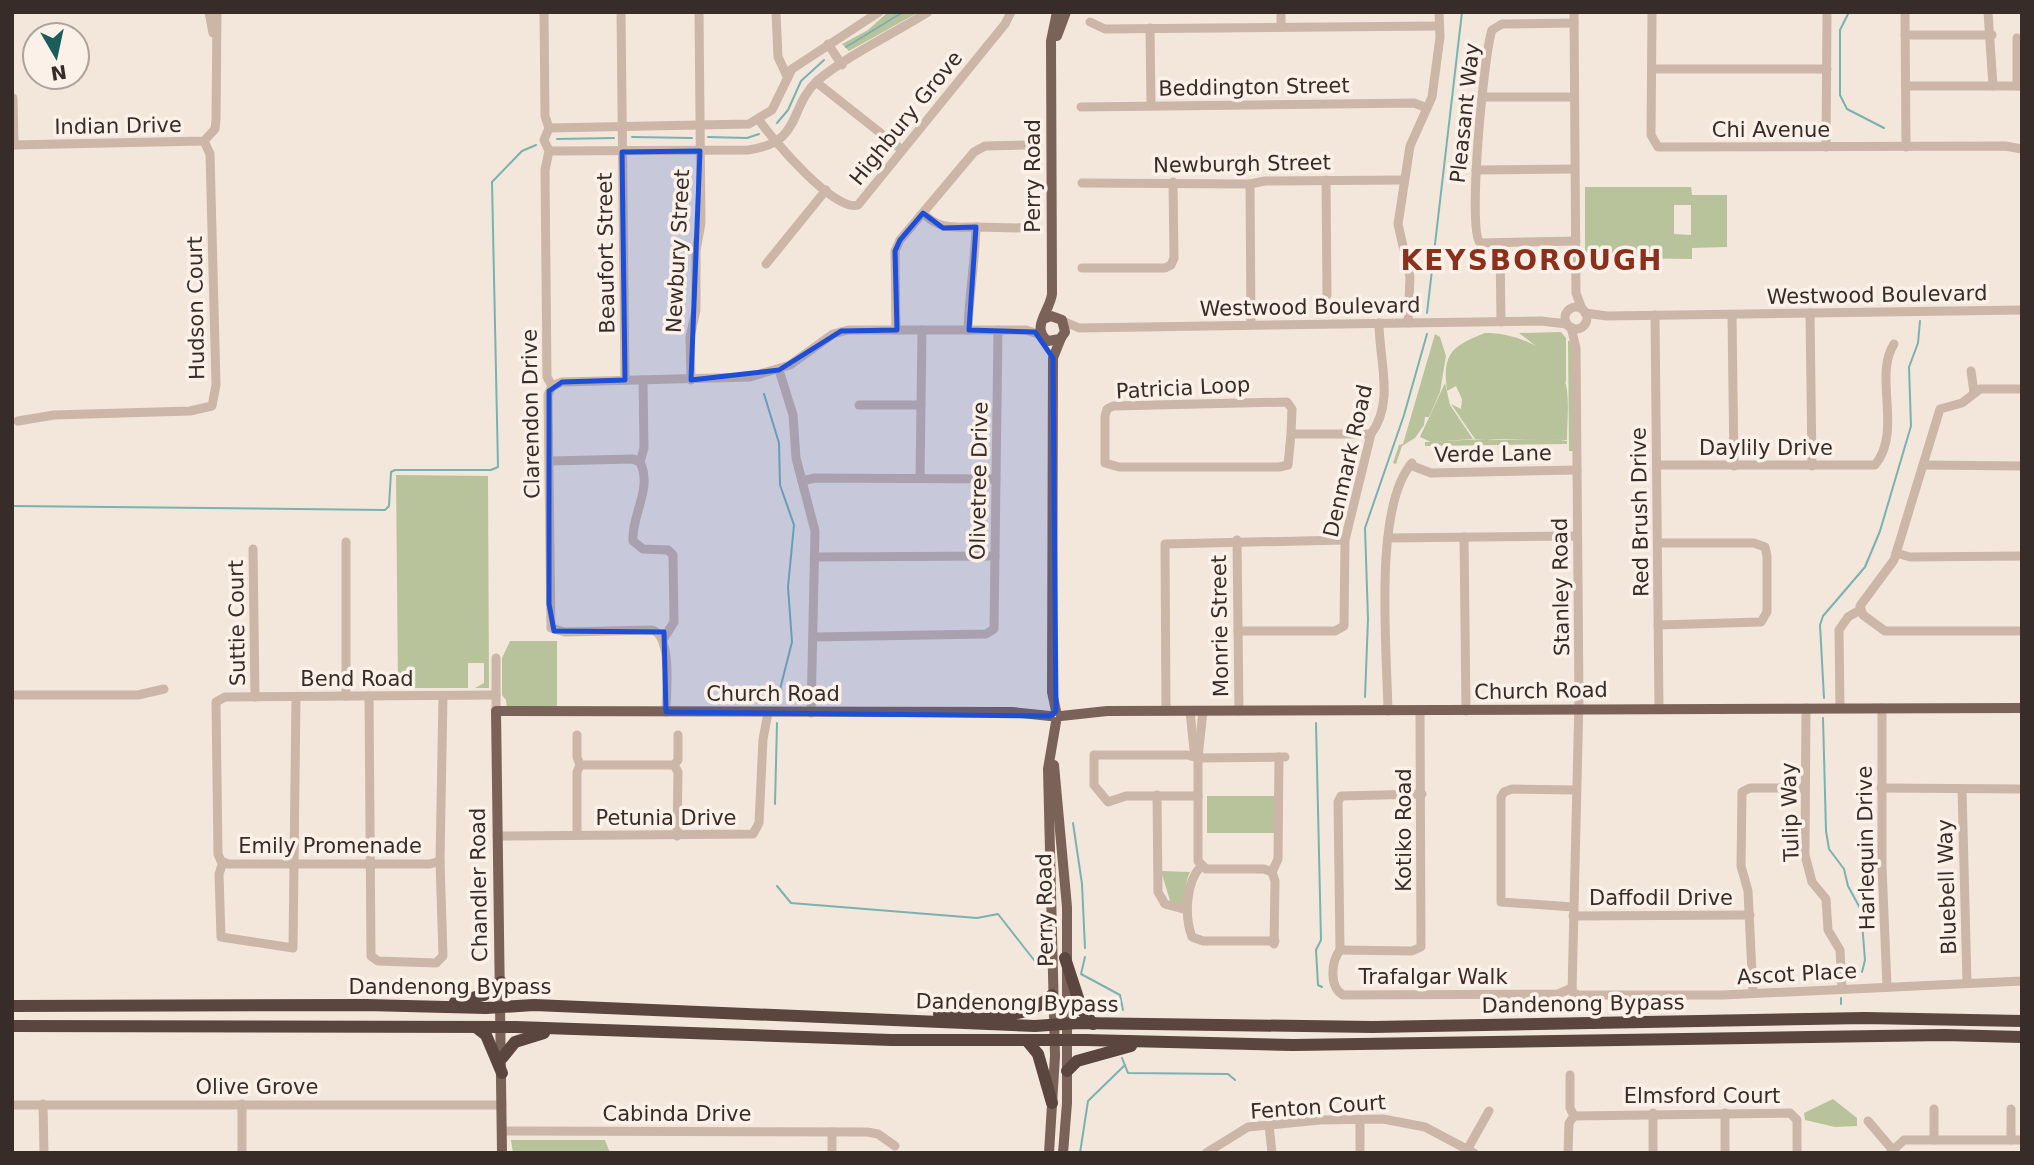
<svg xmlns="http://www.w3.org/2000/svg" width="2034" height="1165" viewBox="0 0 2034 1165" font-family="'DejaVu Sans',sans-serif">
  <rect width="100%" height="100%" fill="#f3e7dc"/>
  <g fill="#b8c39b" fill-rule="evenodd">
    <path d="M888,12h31l-70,39 -7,-7 26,-14z"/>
    <path d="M1585,187h106l1,8h35v52l-35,1v11l-73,-1 -34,-6zM1674,205h17v30l-17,-1z"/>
    <path d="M1561,332l5,6v45l-16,-26 -31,-24z"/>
    <path d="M1485,333c34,0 76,17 82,57 2,16 0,34 0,50l-92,-1 -24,-35 10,5 1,-10 -6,-13 -9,5c-5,-38 5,-45 38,-58z"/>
    <path d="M1435,334l5,3 6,19 -6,36 -11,25h-4l-1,8 -9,13 -13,8 -6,18 -3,-1 6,-18 4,-1z"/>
    <path d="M1568,341h5v110h-4z"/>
    <path d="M1445,383l5,22 23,34 -42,3 -11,-5z"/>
    <path d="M1486,439c27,3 55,-3 81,2v3l-142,2v-4z"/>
    <path d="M396,475l92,1 1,212h-14l9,-5v-20h-16v25h-70z"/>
    <path d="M510,641h47v69h-50l-1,-10 -4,-5v-37z"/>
    <path d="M1207,796h68l1,37h-69z"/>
    <path d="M1161,871l29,1c-6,11 -2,22 -7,34l-12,-2z"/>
    <path d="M1833,1099l24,19v8l-22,1 -30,-7 -1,-7z"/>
    <path d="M511,1140h94l5,13h-97z"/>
  </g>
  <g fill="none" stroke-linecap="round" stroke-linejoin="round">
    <g stroke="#79b2b1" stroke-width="2">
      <path d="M1849,12l-9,18v65l7,14 37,19"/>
      <path d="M846,47l57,-35"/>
      <path d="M777,123l11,-13 13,-29 23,-21"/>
      <path d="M632,137l60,1"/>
      <path d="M708,137l39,1 12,-4"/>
      <path d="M557,139l57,-1"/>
      <path d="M1427,313l35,-301"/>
      <path d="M764,394l15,49 1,42 14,40 -6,62 4,55 -15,59"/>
      <path d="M12,506l373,4 4,-4 2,-34 4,-2h96l7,-3 -6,-285 30,-31 14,-6"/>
      <path d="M1365,697l3,-78 -3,-91 39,-113 23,-81"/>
      <path d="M1824,698l-4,-73 3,-9 42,-49 15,-36 31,-105 -2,-59 9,-24 2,-22"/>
      <path d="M1823,718l3,113 3,18 15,20 4,17 13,24 4,50 -3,12"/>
      <path d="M1316,723l5,217 -5,10 2,35 4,2"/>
      <path d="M775,804l2,-81"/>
      <path d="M1073,823l9,61 3,64"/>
      <path d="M777,886l14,17 186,15 21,-4 36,46 8,3"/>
      <path d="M1085,957l-4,17 39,21 3,15"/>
      <path d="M1841,1004v-6"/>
      <path d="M1122,1058l6,15 100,1 7,6"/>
      <path d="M1080,1153l8,-52 37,-36"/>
    </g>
    <g stroke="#ccb6a7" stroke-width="9">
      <path d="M209,12l4,21"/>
      <path d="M544,12l1,104 4,12 -5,12 5,11 -4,19 2,207 5,9 -4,9 3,233 14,4 87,-2c21,6 14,62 14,82"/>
      <path d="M621,12l4,368"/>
      <path d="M776,12l2,45 9,19"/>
      <path d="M1281,12v15"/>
      <path d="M1574,12l2,281 6,16"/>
      <path d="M1652,12l-1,123 7,12 347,-1 17,3"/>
      <path d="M1905,12l1,135"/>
      <path d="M1988,12l5,74"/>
      <path d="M1090,22l15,7 334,-3"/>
      <path d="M1574,23l-72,1 -10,6c-8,23 -25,199 -12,213l96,-2"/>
      <path d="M1150,28l1,77"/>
      <path d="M1905,35h87"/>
      <path d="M828,44l14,21"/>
      <path d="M1652,69h175"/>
      <path d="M816,82l86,68"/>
      <path d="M1906,86h116"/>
      <path d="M2017,86v-48"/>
      <path d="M1483,97h90"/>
      <path d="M13,98l1,47"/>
      <path d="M1081,107l333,-4 13,5"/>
      <path d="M759,120c13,19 76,93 99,85l147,-181 6,-12"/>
      <path d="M549,128l200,-4 23,-14 20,-41 87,-57"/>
      <path d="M12,145l192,-4 11,-12 1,-9 1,-108"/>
      <path d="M1826,147l1,-135"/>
      <path d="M549,151l199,-1c55,-7 40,-42 69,-69 29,-25 78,-48 111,-69"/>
      <path d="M1476,170l98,-1"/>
      <path d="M1326,180l1,115"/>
      <path d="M1082,183l168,1 15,-3 138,-1"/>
      <path d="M1250,184l1,141"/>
      <path d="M923,213c16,17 30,14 53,14"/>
      <path d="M1500,243l1,79"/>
      <path d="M766,264l60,-74"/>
      <path d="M1082,268h83l6,-3 3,-7 -1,-76"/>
      <circle cx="1576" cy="318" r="11"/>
      <path d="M1585,313l22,3 415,-6"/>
      <path d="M1810,313l2,153"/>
      <path d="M1655,315l4,394"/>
      <path d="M1732,315l2,151"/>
      <path d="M1063,321l16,7 462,-7 26,3"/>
      <path d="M1408,323l2,-46 -12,-53 12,-78 22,-49 8,-60 -1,-25"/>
      <path d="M1571,327l5,21 3,351 -7,293 6,3h145l299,-14"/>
      <path d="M896,330l-1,-79 5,-11 74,-88 11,-6 40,-1"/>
      <path d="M968,330c1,-36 7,-67 8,-103l47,1"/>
      <path d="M779,370l14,45 3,43 19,73 -4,182"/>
      <path d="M1971,371l3,21"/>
      <path d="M691,380l-1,-43 6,-27v-59l5,-28 -2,-211"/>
      <path d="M552,386l10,-4 188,-5 40,-12 43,-31 15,-4h178l15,5"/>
      <path d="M2022,389h-42l-18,14 -22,6 -46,151 -34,46 3,9 22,16h137"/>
      <path d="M859,405h62"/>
      <path d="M18,421l36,-6 136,-4 22,-5 4,-21 -6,-231 -6,-13"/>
      <path d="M1291,434l1,-25 -5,-7 -174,4 -6,3 -2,7v47l14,4h160l9,-2 3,-31h80"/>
      <path d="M550,461l83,-2 7,3c13,27 -9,53 -7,79l10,8 25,1 5,5 1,67 -10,16"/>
      <path d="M640,462l4,-14 -1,-68"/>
      <path d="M1410,465l21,8 146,-3"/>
      <path d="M1657,465h218c28,-34 -2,-89 19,-121"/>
      <path d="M1923,465l99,1"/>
      <path d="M920,478l2,-148"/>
      <path d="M802,481l13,-3 181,1"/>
      <path d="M1464,537l2,174"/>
      <path d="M1388,538l189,-2"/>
      <path d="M1237,540l2,171"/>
      <path d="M346,542v154"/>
      <path d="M1658,543h96l11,4 2,9v56l-6,10 -103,3"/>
      <path d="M253,549l2,148"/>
      <path d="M1896,553l14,4 112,-1"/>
      <path d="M816,557l179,-1"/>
      <path d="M1238,631h97l9,-5 1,-86 26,-106c24,-32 8,-74 8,-111"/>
      <path d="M814,637l172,-3 8,-5 4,-299"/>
      <path d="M496,658v53"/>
      <path d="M12,695h126l26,-6"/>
      <path d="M369,696l2,260 7,5 58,2 7,-7 -3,-95 3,-165"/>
      <path d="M1806,708l-1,147 7,27 14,17 2,31 12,20 2,39"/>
      <path d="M1840,708l-1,-78 9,-13 12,-7"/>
      <path d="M1882,708v158l5,121"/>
      <path d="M1166,711l-1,-167 180,-4"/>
      <path d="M1190,711l4,39 4,8"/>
      <path d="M1203,711l-5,47v103l8,8h58l8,3 3,9 -1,63"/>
      <path d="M1388,711c-1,-60 -15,-204 24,-248"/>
      <path d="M580,765h94"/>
      <path d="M1881,788l141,1"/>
      <path d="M1962,789l5,194"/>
      <path d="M1157,795l1,97 7,12 22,6"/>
      <path d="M1198,796h-72l-18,6 -14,-17v-30h93l11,3 87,-1"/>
      <path d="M577,835v-63l3,-7 -3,-8v-22"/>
      <path d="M497,836l256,-2 6,-11 4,-84 5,-26"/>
      <path d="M677,836l1,-64 -4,-7 4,-5v-25"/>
      <path d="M440,861l-10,3h-202l-7,-3 -3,-7 -2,-152 9,-5 271,-2"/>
      <path d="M223,862l-4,12 2,63 72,11 3,-251"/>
      <path d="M1201,866c-15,16 -17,50 -9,71l11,4h72"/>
      <path d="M1272,872l6,-13 1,-102"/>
      <path d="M1573,907l-72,-5v-105l3,-5 8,-3 64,1"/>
      <path d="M1573,916l177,-1"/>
      <path d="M1340,950l72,1 9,-4 -1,-236"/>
      <path d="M1340,950c-9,12 -11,37 3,45l215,-1 14,-6"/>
      <path d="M1340,950l-2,-148 3,-6 81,-2"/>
      <path d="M1753,993l-5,-102 -7,-25 1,-74 8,-4h55"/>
      <path d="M1570,1075v33l4,8"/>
      <path d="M43,1104l1,49"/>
      <path d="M242,1104v49"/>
      <path d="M12,1105h490"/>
      <path d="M1934,1109v31"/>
      <path d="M2011,1109v31"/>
      <path d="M1653,1113v39"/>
      <path d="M1725,1113v38"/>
      <path d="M1574,1116l216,-3 7,7v31"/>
      <path d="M1360,1119v34"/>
      <path d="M1868,1121l24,28"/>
      <path d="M1269,1125l3,28"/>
      <path d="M502,1131l365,1 11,2 17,12"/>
      <path d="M832,1132v21"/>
      <path d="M1467,1150l22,-39"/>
      <path d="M1206,1153l42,-26 72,-7 63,-1 42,8 49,26"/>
      <path d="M1568,1153l1,-30 5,-7"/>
      <path d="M1890,1153l14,-13h118"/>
    </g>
    <g stroke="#7b6258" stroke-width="10">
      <path d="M1057,36l9,-24"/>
      <path d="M1043,319l8,-3 11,4 3,12 -5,7 -12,2c-18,-13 2,-30 4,-47l-1,-253 6,-29"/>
      <path d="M1056,711l-4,-19 1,-334 8,-20"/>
      <path d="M1061,716l46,-5 915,-3"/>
      <path d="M1054,765l13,142v196l-4,50"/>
      <path d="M502,1153l-6,-442 516,1 38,4"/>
      <path d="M1049,1153l6,-97 -7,-287 8,-47"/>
    </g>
    <g stroke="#5a453f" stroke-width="12">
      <path d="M1065,958l17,52 11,14"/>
      <path d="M455,1002l29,-7 17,-13"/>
      <path d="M12,1006l354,-1 120,3 48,-3 501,21 43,-3 295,4 492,-9 157,3"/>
      <path d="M939,1014c36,1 84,10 113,-19"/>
      <path d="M12,1026l504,1 375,13h195l207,5 652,-10 77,2"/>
      <path d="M477,1028l9,7 16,38"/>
      <path d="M1028,1042l10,12 14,49"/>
      <path d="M502,1058l13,-16 29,-9"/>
      <path d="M1067,1071l10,-10 54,-15"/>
    </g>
  </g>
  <path fill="#1d4ed8" fill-opacity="0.2" stroke="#1d4ed8" stroke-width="5" stroke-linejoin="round" d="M700,151l-9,229 88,-10 62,-39 56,-1 -2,-79 5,-11 23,-27 20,15 33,-1 -7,103 66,2 18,26 3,353 -6,5 -384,-4 -2,-80 -110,-1 -5,-27v-213l13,-9 63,-2 -3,-228z"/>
  <g text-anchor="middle" stroke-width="7" stroke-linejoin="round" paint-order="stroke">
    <g font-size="21" fill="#382c28" stroke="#fbf1e9">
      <text transform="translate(1254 87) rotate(-1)" y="7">Beddington Street</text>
      <text transform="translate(1465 113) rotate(-84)" y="7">Pleasant Way</text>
      <text transform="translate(906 118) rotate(-51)" y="7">Highbury Grove</text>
      <text transform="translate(118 126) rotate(-1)" y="7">Indian Drive</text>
      <text x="1771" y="137">Chi Avenue</text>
      <text transform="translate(1242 164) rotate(-1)" y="7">Newburgh Street</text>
      <text transform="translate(1033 176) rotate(-90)" y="7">Perry Road</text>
      <text transform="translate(678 251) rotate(-87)" y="7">Newbury Street</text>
      <text transform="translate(606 253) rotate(-91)" y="7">Beaufort Street</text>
      <text transform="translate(1877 295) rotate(-1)" y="7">Westwood Boulevard</text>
      <text transform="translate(1310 307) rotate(-1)" y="7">Westwood Boulevard</text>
      <text transform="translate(196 308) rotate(-91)" y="7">Hudson Court</text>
      <text transform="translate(1183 388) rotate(-3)" y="7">Patricia Loop</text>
      <text transform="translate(531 414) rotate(-91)" y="7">Clarendon Drive</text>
      <text x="1766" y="455">Daylily Drive</text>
      <text transform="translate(1493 454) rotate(-1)" y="7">Verde Lane</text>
      <text transform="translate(1348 461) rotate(-77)" y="7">Denmark Road</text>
      <text transform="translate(979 481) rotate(-89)" y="7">Olivetree Drive</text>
      <text transform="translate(1640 512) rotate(-91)" y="7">Red Brush Drive</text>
      <text transform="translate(1561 587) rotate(-91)" y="7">Stanley Road</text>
      <text transform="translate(237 623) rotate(-91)" y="7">Suttie Court</text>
      <text transform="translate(1220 626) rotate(-91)" y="7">Monrie Street</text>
      <text x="357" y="686">Bend Road</text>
      <text transform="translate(1541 691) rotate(-1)" y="7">Church Road</text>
      <text x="773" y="701">Church Road</text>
      <text transform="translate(1790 812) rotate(-92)" y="7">Tulip Way</text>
      <text x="666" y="825">Petunia Drive</text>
      <text transform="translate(1404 830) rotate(-90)" y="7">Kotiko Road</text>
      <text x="330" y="853">Emily Promenade</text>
      <text transform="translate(1866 848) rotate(-91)" y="7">Harlequin Drive</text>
      <text transform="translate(479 885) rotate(-91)" y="7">Chandler Road</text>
      <text transform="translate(1947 887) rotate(-92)" y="7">Bluebell Way</text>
      <text x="1661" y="905">Daffodil Drive</text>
      <text transform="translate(1045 910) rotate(-91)" y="7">Perry Road</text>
      <text transform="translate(1797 974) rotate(-3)" y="7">Ascot Place</text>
      <text x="1433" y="984">Trafalgar Walk</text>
      <text x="450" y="994">Dandenong Bypass</text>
      <text transform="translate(1017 1003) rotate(1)" y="7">Dandenong Bypass</text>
      <text transform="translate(1583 1004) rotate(-1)" y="7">Dandenong Bypass</text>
      <text x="257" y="1094">Olive Grove</text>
      <text x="1702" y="1103">Elmsford Court</text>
      <text transform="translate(1318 1107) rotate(-4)" y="7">Fenton Court</text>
      <text x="677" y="1121">Cabinda Drive</text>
    </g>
    <g font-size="28" font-weight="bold" letter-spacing="2" fill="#8b301d" stroke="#fbf1e9">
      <text x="1532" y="270">KEYSBOROUGH</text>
    </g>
  </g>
  <rect width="2034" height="1165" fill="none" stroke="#382c28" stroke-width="28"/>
  <g transform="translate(56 56) rotate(171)"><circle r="33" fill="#fbf1e9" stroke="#ada29c" stroke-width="2"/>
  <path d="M0-5L12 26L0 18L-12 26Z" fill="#1b5c5c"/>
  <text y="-10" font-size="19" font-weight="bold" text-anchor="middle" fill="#382c28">N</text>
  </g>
</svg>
